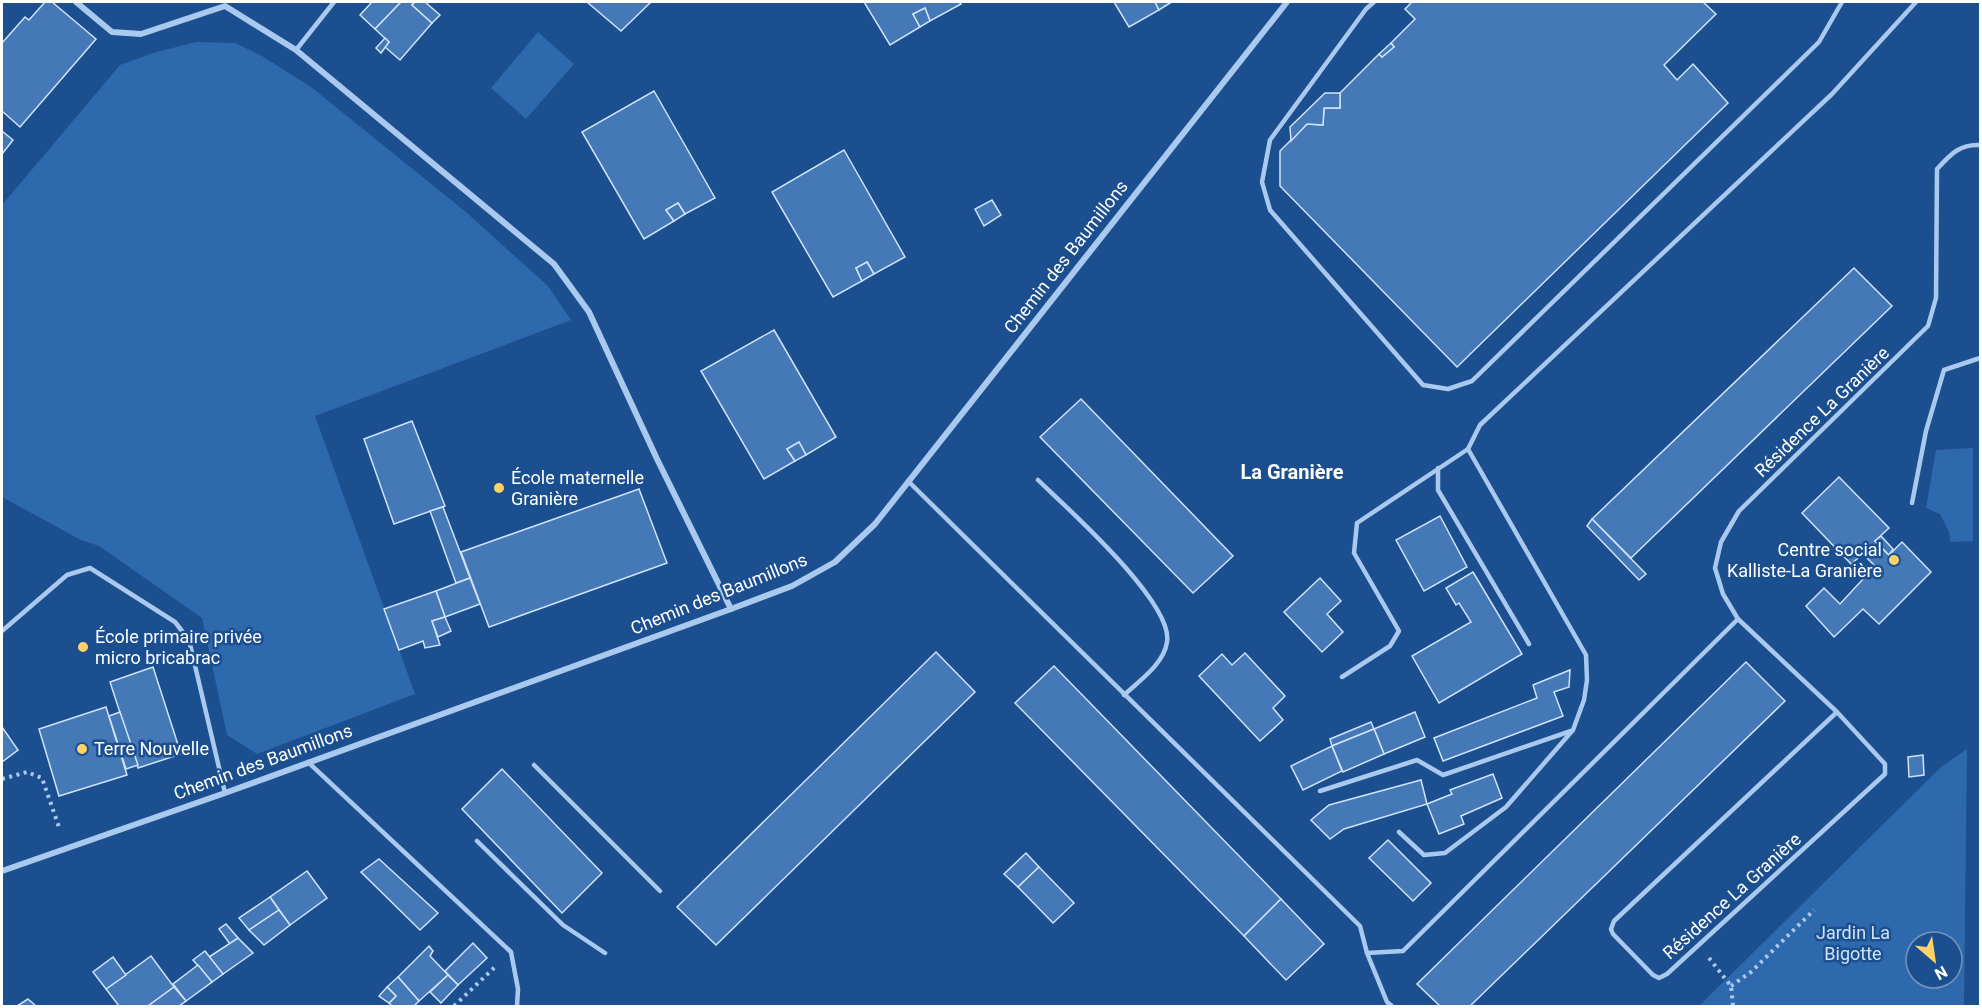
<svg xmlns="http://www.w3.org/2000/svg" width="1982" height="1008" viewBox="0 0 1982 1008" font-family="Roboto,sans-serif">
  <rect width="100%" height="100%" fill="#1b4f8f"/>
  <g fill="#2e69ad" fill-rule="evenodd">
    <path d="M538,32l36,32 -48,55 -35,-31z"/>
    <path d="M196,42l39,1 27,13 49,31 155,125 82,74 23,34 -256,96 100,278 -158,60 -30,-19 -25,-117 -103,-72 -18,-6 -79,-43v-292l118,-140 33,-12z"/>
    <path d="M1973,448v93l-23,1 -1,-10 -9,-18 -14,-6 10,-58z"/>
    <path d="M1967,749l-3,257h-265l242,-239zM1916,942h36v36h-36z"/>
  </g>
  <g fill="#4478b7" stroke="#cfe3fa" stroke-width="1.5">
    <path d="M45,2h7l44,37 -76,88 -18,-16v-68l23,-26 4,3z"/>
    <path d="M372,2h29l-26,27 -15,-14z"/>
    <path d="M401,2h12l1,1 -2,2 20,18 -32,37 -15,-13 4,-5 -14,-13z"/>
    <path d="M413,2h12l15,13 -8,8 -20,-18 2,-2z"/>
    <path d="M587,2h64l-30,29z"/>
    <path d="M864,2h95l2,2 -31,17 -5,-13 -12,6 7,13 -30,18z"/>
    <path d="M1114,2h41l4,8 -30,17z"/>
    <path d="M1155,2h14l1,1 -11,7z"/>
    <path d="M1412,2h291l13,12 -52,51 13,15 16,-16 35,39 -271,264 -177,-181v-35l27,-27 16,1 1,-17h16v-15l39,-39 3,3 12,-10 -3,-4 24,-24 -10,-10z"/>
    <path d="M925,8l5,13 -10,6 -7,-13z"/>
    <path d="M385,38l4,4 -8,11 -5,-5z"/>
    <path d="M1391,43l3,4 -12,10 -3,-3z"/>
    <path d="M654,91l61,107 -30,16 -7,-11 -12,7 8,11 -30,18 -62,-107z"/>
    <path d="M1325,93h15v15h-16l-1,17 -16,-1 -16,17 -1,-14z"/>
    <path d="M2,131l11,9 -11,14z"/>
    <path d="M844,150l61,107 -31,17 -7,-12 -11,6 6,13 -29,16 -61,-105z"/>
    <path d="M992,200l9,15 -17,11 -9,-17z"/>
    <path d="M678,203l7,11 -11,7 -8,-11z"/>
    <path d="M867,262l7,12 -12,7 -6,-13z"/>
    <path d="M1854,268l38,38 -261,252 -39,-39z"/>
    <path d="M774,330l62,107 -30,18 -7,-13 -12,7 8,12 -31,18 -63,-108z"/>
    <path d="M1081,399l152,157 -40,37 -153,-156z"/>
    <path d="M412,421l33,85 -51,18 -30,-85z"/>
    <path d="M799,442l7,13 -11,6 -8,-12z"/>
    <path d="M1839,477l50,51 -14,13 14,14 13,-13 29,30 -52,52 -16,-15 -29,28 -28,-31 18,-18 16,16 35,-38 -12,-12 -12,10 -49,-51z"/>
    <path d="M639,489l28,74 -178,64 -28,-75z"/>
    <path d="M443,507l27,71 -14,5 -26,-72z"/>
    <path d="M1440,516l27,51 -43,24 -28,-51z"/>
    <path d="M1592,519l54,55 -7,6 -52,-54z"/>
    <path d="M1881,536l12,13 -4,6 -14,-14z"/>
    <path d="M1473,572l49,82 -83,49 -27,-47 59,-34 -12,-19 -3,2 -10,-17z"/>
    <path d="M470,578l10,26 -35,13 -9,-26z"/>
    <path d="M1320,578l21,23 -14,13 16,18 -21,20 -38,-40z"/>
    <path d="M436,591l9,26 -13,4 8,24 -15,3 -2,-7 -24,9 -15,-41z"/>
    <path d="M445,617l6,14 -13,6 -6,-16z"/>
    <path d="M936,652l39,40 -259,253 -39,-38z"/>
    <path d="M1245,653l40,43 -12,12 10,12 -23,21 -61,-65 23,-22 10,11z"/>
    <path d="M1746,662l39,39 -315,305h-30l-23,-22z"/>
    <path d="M1054,666l227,233 -37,37 -229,-233z"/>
    <path d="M153,667l28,87 -43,14 -28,-86z"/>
    <path d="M1570,670l-1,17 -15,5 9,24 -120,45 -9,-23 103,-40 -4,-13z"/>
    <path d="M106,707l21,68 -68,21 -20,-67z"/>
    <path d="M120,712l18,53 -12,4 -17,-53z"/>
    <path d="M1415,712l10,25 -41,17 -10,-25z"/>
    <path d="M1371,722l3,7 -42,17 -2,-7z"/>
    <path d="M2,727l16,23 -16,12z"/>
    <path d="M1374,729l10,25 -41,18 -11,-26z"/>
    <path d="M1332,746l10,25 -39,19 -12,-24z"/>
    <path d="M1923,755l1,20 -15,2 -1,-20z"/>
    <path d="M502,769l100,104 -40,40 -100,-104z"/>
    <path d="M1493,774l9,24 -41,18 3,8 -25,10 -12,-30 25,-10 -2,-4z"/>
    <path d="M1421,780l6,24 -83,25 -14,10 -19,-19 18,-15z"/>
    <path d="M1388,840l43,43 -18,18 -44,-43z"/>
    <path d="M1026,853l13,14 -21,20 -14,-13z"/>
    <path d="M379,859l59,54 -18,17 -59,-58z"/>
    <path d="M1039,867l35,36 -21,20 -35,-36z"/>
    <path d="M307,871l20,27 -37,27 -20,-28z"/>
    <path d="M270,897l9,13 -30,20 -10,-12z"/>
    <path d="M1281,899l43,45 -38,36 -42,-44z"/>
    <path d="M279,910l11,15 -26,20 -15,-15z"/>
    <path d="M226,924l12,14 -8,6 -11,-15z"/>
    <path d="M238,938l15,15 -30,21 -14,-17z"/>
    <path d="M473,943l14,15 -29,27 -13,-14z"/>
    <path d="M429,946l4,5 -3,5 18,19 -29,26 -21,-24z"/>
    <path d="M205,951l18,23 -11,8 -19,-22z"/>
    <path d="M151,956l23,31 -26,19h-29l-13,-17z"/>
    <path d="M113,957l13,18 -20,14 -13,-17z"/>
    <path d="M198,965l14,17 -26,19 -13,-17z"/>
    <path d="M448,975l10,10 -17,18 -11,-11z"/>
    <path d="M398,977l21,24 -5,5h-22l-3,-3 7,-7 -9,-9z"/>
    <path d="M174,987l12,14 -7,5h-31z"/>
    <path d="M387,987l9,9 -7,7 -10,-7z"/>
    <path d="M28,999l8,7h-19z"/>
  </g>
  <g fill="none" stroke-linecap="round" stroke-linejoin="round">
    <g stroke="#a9c9ee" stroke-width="4" stroke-dasharray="3 4.5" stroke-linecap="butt">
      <path d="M2,779l25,-7 15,6 18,52"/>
      <path d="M1709,958l22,28 2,20"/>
      <path d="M1731,986l20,-14 63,-62"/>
      <path d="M454,1006l41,-39"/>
    </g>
    <g stroke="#a9c9ee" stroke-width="4.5">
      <path d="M1374,2l-8,7 -96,131 -8,42 8,28 153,175 25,4 24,-8 347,-339 23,-40"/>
      <path d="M296,50l38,-48"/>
      <path d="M1438,468v22l91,154"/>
      <path d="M1038,480c28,27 136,123 129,162 -3,22 -28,39 -43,53"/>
      <path d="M908,481l452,445 7,27 20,49 5,4"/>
      <path d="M1912,503l14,-72 18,-61 36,-12"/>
      <path d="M2,631l65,-56 23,-7 85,54 14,18 36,153"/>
      <path d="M1342,677l48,-31 9,-15 -45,-78 3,-30 111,-74"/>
      <path d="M1837,712l-223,209 -3,8 2,5 40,41 6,3 8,-4 218,-200v-10l-48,-52 -99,-93 -15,-25 -8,-26 6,-26 18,-31 189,-185 8,-28 1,-129c13,-14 22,-25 43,-24"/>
      <path d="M308,762l203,190 7,37 -1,17"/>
      <path d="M534,765l126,126"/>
      <path d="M1320,791l97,-31 26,15 128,-44"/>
      <path d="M1399,832l25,23 21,-2 61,-46 67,-77 11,-30 3,-20 -1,-25 -118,-206 12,-24 352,-331 84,-92"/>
      <path d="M477,841l86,84 42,28"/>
      <path d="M1367,953l36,-2 335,-332"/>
    </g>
    <g stroke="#a9c9ee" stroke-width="6">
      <path d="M76,2l36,30 29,2 84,-28 71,44 258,214 35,48 68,147 74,150"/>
      <path d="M2,871l223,-78 506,-184 61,-23 43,-24 40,-38 412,-522"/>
    </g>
  </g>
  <g fill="#ffd166" stroke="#1b4f8f" stroke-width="2">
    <circle cx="499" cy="488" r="6"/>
    <circle cx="1894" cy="560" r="6"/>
    <circle cx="83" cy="647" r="6"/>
    <circle cx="82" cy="749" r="6"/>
  </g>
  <g text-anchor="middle" stroke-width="5" stroke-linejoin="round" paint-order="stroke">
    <g font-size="18" fill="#fff" stroke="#1b4f8f">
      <text transform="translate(1066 257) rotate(-52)" y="6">Chemin des Baumillons</text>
      <text transform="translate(1822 412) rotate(-44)" y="6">Résidence La Granière</text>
      <text transform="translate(719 594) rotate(-22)" y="6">Chemin des Baumillons</text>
      <text transform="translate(263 762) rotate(-20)" y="6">Chemin des Baumillons</text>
      <text transform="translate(1732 896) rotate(-42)" y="6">Résidence La Granière</text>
    </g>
    <g font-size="18" fill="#fff" stroke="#1b4f8f" text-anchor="start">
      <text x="511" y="484">École maternelle<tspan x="511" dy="21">Granière</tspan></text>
      <text x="1882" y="556" text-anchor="end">Centre social<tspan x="1882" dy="21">Kalliste-La Granière</tspan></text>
      <text x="95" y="643">École primaire privée<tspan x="95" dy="21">micro bricabrac</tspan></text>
      <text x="94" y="755">Terre Nouvelle</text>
    </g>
    <g font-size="18" fill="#cfe3fa" stroke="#1b4f8f">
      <text x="1853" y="939">Jardin La<tspan x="1853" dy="21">Bigotte</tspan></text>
    </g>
    <g font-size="20" font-weight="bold" fill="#fff" stroke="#1b4f8f">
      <text x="1292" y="479">La Granière</text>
    </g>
  </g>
  <rect width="1982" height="1008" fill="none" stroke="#ffffff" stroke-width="6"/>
  <g transform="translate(1934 960) rotate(151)"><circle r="28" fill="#1b4f8f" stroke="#7695bc" stroke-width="1.5"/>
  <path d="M0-4.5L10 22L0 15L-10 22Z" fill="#ffd166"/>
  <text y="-9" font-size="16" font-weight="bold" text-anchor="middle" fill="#ffffff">N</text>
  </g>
</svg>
